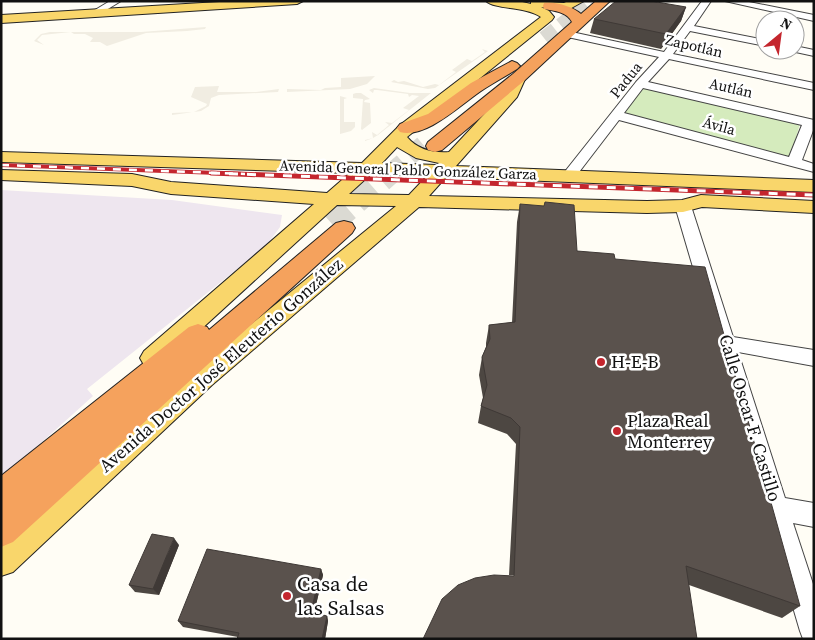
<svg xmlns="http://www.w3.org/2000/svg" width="815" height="640" viewBox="0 0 815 640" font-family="'Source Serif 4',serif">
  <rect width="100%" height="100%" fill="#fffdf5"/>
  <path fill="#eee6ef" d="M1,190l171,10 110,15 -2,12 -14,19 -179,143 6,7 -92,83z"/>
  <path fill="#d5ebbd" d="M643,87l157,37 -10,34 -170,-43z"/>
  <g fill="#f1ede2">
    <path d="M206,27l-1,2 -18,2 -41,2 -39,13 -7,-4h-10l3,-4 -8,-4h-11l-3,-2 -29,3 -5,5 7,5 -10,-4 7,-7 9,-2h91z"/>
    <path d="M482,49l6,2 -53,37 -7,1 -37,-7 3,-2 4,2 6,-1 19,6 12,-3 4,1 17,-13 -4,-2 15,-11 5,2 13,-9z"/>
    <path d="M375,76l-8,8 -17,5 -63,3v-3l34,1 4,-2 16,-1v-9z"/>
    <path d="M219,86l-2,6h39l23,-3 -1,3 -59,3 -8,3 -2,8 -8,5 -29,4v-2l22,-1 12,-6 1,-2 -16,-7 4,-10z"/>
    <path d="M374,88l36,5h21l-53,42 -5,3 -8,3v-1l8,-2 -1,-6 5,3 12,-10 -4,-3 7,1 17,-13 -6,-2 16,-12 -7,-1 -3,2 -1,-3 -31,-4h-3l-1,3 -4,-3z"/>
    <path d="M356,93h5l9,6 -5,1 -1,2 6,1 1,20 -9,7 -1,-1 2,-30 -10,-1v-4z"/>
    <path d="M340,96l7,2 -3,1v23h11v5l-4,4 -11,3z"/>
  </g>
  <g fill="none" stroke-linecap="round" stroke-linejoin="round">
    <path stroke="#dbdad3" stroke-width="14" stroke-dasharray="14 7" stroke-linecap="butt" d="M544,38l42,-33"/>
    <path stroke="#dbdad3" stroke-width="18" stroke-dasharray="18 9" stroke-linecap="butt" d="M389,174l36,-31"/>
    <path stroke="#dbdad3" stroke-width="22" stroke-dasharray="22 11" stroke-linecap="butt" d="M332,224l59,-51"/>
    <defs>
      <g id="minor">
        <path d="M110,1h11l-23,14 -3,1 -5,-3z"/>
        <path d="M702,1h9l-17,25 71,14v6l-75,-15 -17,23 141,29v7l-145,-31 -21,23 166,38v8l-12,32 12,4v8l-195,-52 -46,60h-10l-2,-3 2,-3 73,-92 23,-25 -96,-21v-4l4,-1 97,21zM643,88l159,37 -13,32 -165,-44z"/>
        <path d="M725,1h19l70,14v6z"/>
        <path d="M795,46l19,4v6l-23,-5 4,-1z"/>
        <path d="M683,201l5,2 3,3 42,131 81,13v16l-76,-14 47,146 29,5v24l-21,-4 21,64v52h-11l-3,-8 -125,-425 3,-3z"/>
      </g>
      <g id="major">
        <path d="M236,1h67l-6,3 -296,19v-8z"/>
        <path d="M486,1h32l13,3v-3l33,2 4,-2h16l-18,10 -25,-4 8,4 5,6 -2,3 -145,117c11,13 26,16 42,15l56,-60 9,-18h10l2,3 -9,20 -61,69 358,14v12l-368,-15 -17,19 218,5 35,-1 19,-5 113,6v12l-112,-6 -19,5 -36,1 -228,-6 -207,178 -199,187 -12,4v-38l193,-167 202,-165 -59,-1 -175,160 -9,3 -9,-3 -4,-7 4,-7 170,-147 -143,-10 -39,-8 -131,-6v-10l131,4 39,8 156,11 23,-20 -349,-11v-10l361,11 38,-38 141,-108c-16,-11 -45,-7 -55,-16zM397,147l19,11 23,5 -2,2 -55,-2zM371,174l56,2 -18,19 -60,-1z"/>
      </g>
      <g id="highway">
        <path d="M596,1h14l-85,79 -83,70 -7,2 -7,-2 -2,-4 2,-4 85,-68 59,-52c-5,-10 -17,-11 -28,-13l-1,-3 1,-3c11,-2 29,4 37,11z"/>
        <path d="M512,61l5,2 3,3 -3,3c-11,7 -22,13 -33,20 -22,14 -57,50 -84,43l-3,-4 3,-4 28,-10 43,-31z"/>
        <path d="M344,221l8,2 3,5 -3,5 -339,309 -12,5v-71l188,-149 9,-3 9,3 2,3 127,-107z"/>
      </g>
    </defs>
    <use href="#minor" stroke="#444" stroke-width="2"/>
    <use href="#major" stroke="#222" stroke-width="2"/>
    <use href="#highway" stroke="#222" stroke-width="2"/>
    <use href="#minor" fill="#fff" fill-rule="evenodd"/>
    <use href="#major" fill="#f9d66b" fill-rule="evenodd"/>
    <use href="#highway" fill="#f5a25d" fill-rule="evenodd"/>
    <defs>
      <path id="rail-far1" d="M1,165l244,9"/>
      <path id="rail" d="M211,173l603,22"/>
    </defs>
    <use href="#rail-far1" stroke="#c4262e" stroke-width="4"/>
    <use href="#rail" stroke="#c4262e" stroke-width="5"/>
    <use href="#rail-far1" stroke="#fff" stroke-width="2.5" stroke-dasharray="8" stroke-linecap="butt"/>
    <use href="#rail" stroke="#fff" stroke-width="3" stroke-dasharray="9" stroke-linecap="butt"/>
  </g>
  <g fill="#4d4742">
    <path d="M686,7l-5,14 -20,28 -71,-16 4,-14z"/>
    <path d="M520,204l57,47 38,8 185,347 -18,12 -93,-33 -180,-10 7,-131 -9,-10 -29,-11 3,-17 2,-8 -4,-23 3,-18 4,-10v-4l3,-18 23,-2 5,-101z"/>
    <path d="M179,545l-20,50 -24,-3 -6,-7z"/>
    <path d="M321,569l2,6 -9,38 13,3 1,5 -3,18h-88l1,-2 -55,-10 -5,-6z"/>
  </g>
  <g fill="#3f3936">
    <path d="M686,7l-5,14 -20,28 5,-15z"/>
    <path d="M174,538l5,7 -20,50 -6,-6z"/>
    <path d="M321,569l2,6 -10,43 -2,-6z"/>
    <path d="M327,616l1,5 -3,18h-3z"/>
  </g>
  <g fill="#5a524d" stroke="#3f3936">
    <path d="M616,1h35l35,6 -20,27 -72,-15z"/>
    <path d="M545,202l29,3 3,46 37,3 1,5 90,8 95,339 -114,-40 11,73h-274l19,-40 16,-14 17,-7 19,-3 20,1 6,-149 -9,-9 -30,-12 6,-21 -5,-28 8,-18 -1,-14 26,-3 5,-118 24,2z"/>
    <path d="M152,534l22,4 -21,51 -24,-4z"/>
    <path d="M207,549l114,20 -10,43 16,4 -5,23h-85l2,-6 -61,-12z"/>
  </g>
  <g fill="#c4262e" stroke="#fff" stroke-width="2">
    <circle cx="601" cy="362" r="5"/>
    <circle cx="617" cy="431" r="5"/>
    <circle cx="287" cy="596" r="5"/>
  </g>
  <g text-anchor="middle" stroke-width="5" stroke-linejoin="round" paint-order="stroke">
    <g font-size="15" fill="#111" stroke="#fff">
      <text transform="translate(694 46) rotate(13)" y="5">Zapotlán</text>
      <text transform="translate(626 80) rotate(-51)" y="5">Padua</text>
      <text transform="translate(731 88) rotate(13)" y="5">Autlán</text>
      <text transform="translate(719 126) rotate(15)" y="5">Ávila</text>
      <text transform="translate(408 170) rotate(2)" y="5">Avenida General Pablo González Garza</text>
    </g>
    <g font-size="18" fill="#111" stroke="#fff" text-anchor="start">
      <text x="611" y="368">H-E-B</text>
      <text x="627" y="427">Plaza Real<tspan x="627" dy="21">Monterrey</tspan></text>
    </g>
    <g font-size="18" fill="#111" stroke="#fff">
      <text transform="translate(221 365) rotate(-41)" y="6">Avenida Doctor José Eleuterio González</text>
      <text transform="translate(750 418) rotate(73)" y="6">Calle Oscar F. Castillo</text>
    </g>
    <g font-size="21" fill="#111" stroke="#fff" text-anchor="start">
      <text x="297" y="591">Casa de<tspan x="297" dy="24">las Salsas</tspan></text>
    </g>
  </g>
  <rect width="815" height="640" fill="none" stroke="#111111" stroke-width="5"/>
  <g transform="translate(780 35) rotate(29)"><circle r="24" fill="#ffffff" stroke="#a0a0a0"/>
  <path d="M0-4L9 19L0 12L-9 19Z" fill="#c4262e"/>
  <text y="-8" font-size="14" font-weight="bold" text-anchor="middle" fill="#111111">N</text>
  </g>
</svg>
